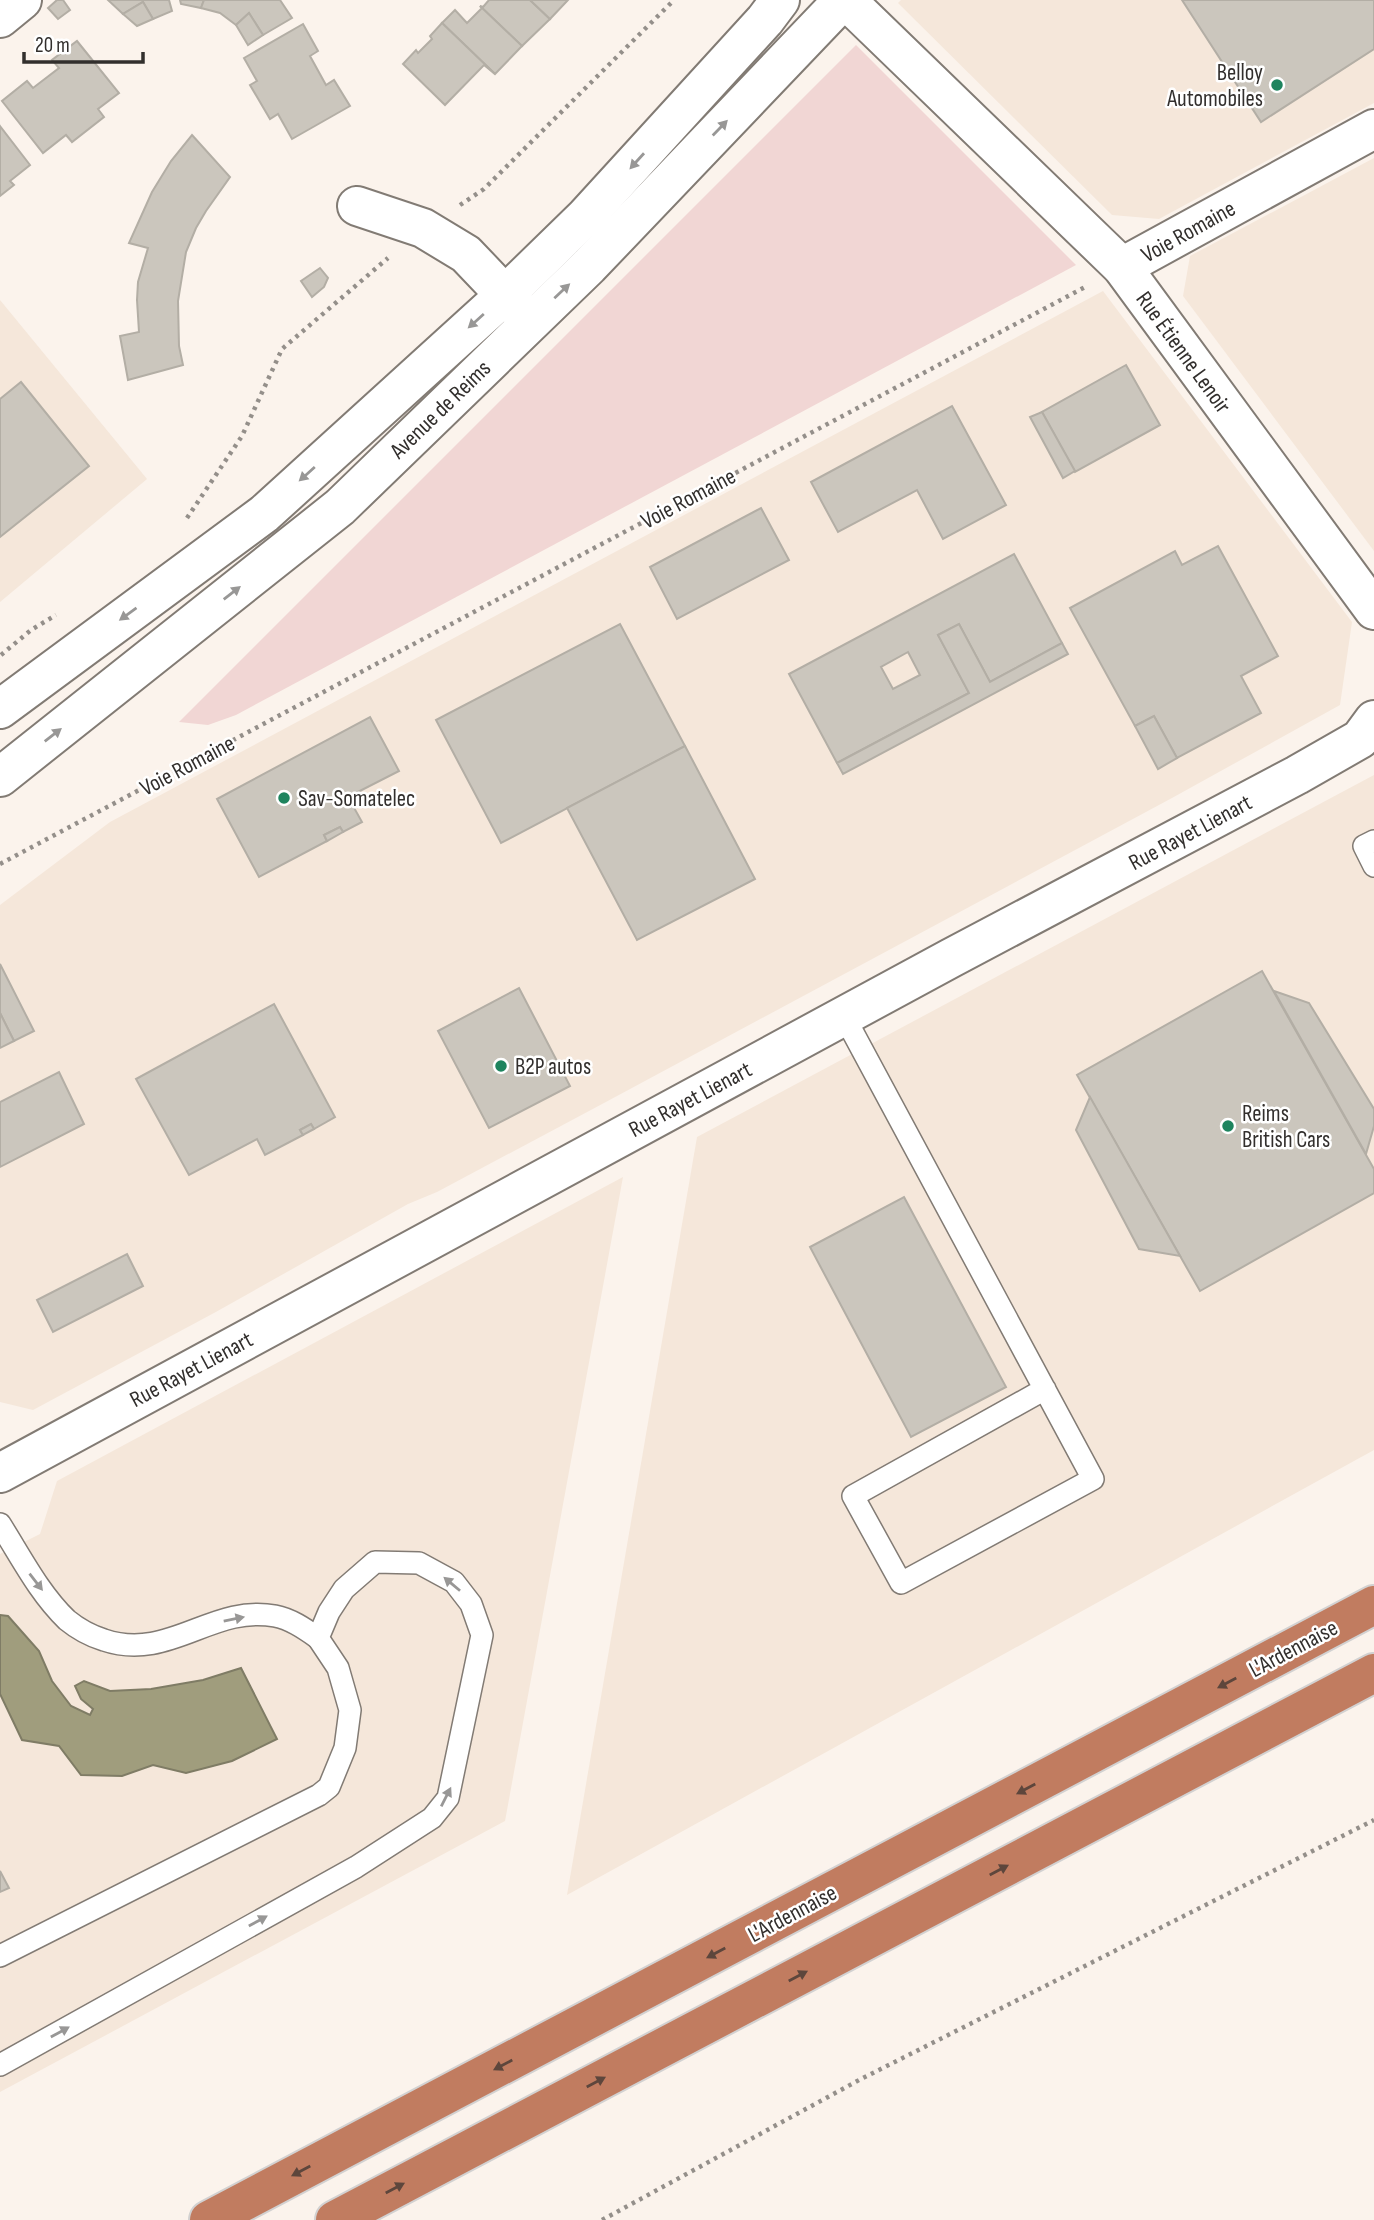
<svg xmlns="http://www.w3.org/2000/svg" width="1374" height="2220" viewBox="0 0 1374 2220" font-family="'Sofia Sans Condensed',sans-serif">
  <rect width="100%" height="100%" fill="#fbf3ec"/>
  <g fill="#f5e7da">
    <path d="M901,0h473v103l-215,116 -47,-4 -214,-212z"/>
    <path d="M1374,158v393l-191,-255 7,-40z"/>
    <path d="M1103,291l249,331 -12,83 -168,93 -568,305 -167,89 -29,12 -194,109 -181,97 -33,-8v-497l110,-83z"/>
    <path d="M0,300l147,179 -147,123z"/>
    <path d="M1374,775v675l-807,445 130,-758z"/>
    <path d="M623,1177l-118,644 -505,271v-538l40,-20 17,-53z"/>
  </g>
  <path fill="#f1d6d4" d="M856,45l220,220 -840,450 -28,10 -29,-3z"/>
  <path fill="#a09d7d" stroke="#7f7c65" stroke-width="2" d="M0,1615l8,1 31,35 13,30 19,25 19,9 3,-6 -12,-10 -6,-13 9,-5 26,10 41,-2 52,-9 38,-12 36,71 -45,22 -46,12 -33,-8 -31,11 -41,-1 -22,-29 -37,-6 -22,-46z"/>
  <g fill="#cbc6bd" stroke="#b3aea5" stroke-width="2" fill-rule="evenodd">
    <path d="M57,0h6l7,10 -12,9 -10,-11z"/>
    <path d="M108,0h61l3,11 -19,8 -10,-17 -20,12z"/>
    <path d="M180,0h24l-3,8 -20,-4z"/>
    <path d="M204,0h76l12,18 -29,17 -14,-22 -13,12 -16,-12 -19,-5z"/>
    <path d="M489,0h41l20,19 -28,27 -42,-40 3,1z"/>
    <path d="M530,0h38l-18,19z"/>
    <path d="M1182,0h192v49l-113,73z"/>
    <path d="M143,2l10,17 -16,7 -14,-12z"/>
    <path d="M480,6l42,40 -27,28 -53,-51 13,-13 12,13 15,-15z"/>
    <path d="M249,13l14,22 -15,10 -12,-20z"/>
    <path d="M442,23l53,51 -11,-9 -39,40 -42,-41 13,-14 2,3 14,-14 -2,-3z"/>
    <path d="M303,24l15,27 -8,5 16,29 8,-5 16,26 -58,33 -14,-25 -8,5 -20,-34 7,-4 -13,-23z"/>
    <path d="M77,41l42,52 -21,16 6,8 -32,25 -6,-7 -23,18 -41,-52 25,-20 6,7 26,-20 -7,-8z"/>
    <path d="M0,126l30,39 -20,16 4,4 -14,11z"/>
    <path d="M192,135l38,42 -24,34 -10,17 -10,24 -8,49 1,45 4,19 -55,15 -8,-44 19,-4 -2,-32 1,-18 10,-34 -19,-5 23,-51 19,-31z"/>
    <path d="M320,268l8,10 -4,9 -12,10 -11,-16z"/>
    <path d="M1126,365l34,60 -85,47 -33,-60z"/>
    <path d="M21,382l68,84 -89,71v-138z"/>
    <path d="M952,406l54,99 -63,34 -26,-49 -79,42 -27,-50z"/>
    <path d="M1042,412l33,59 -12,7 -33,-61z"/>
    <path d="M761,508l28,52 -112,59 -27,-52z"/>
    <path d="M1218,546l60,110 -37,20 20,37 -84,45 -23,-42 -19,10 -65,-118 105,-57 7,14z"/>
    <path d="M1014,554l48,89 -72,39 -31,-58 -21,11 31,58 -132,70 -48,-89zM908,652l12,23 -27,14 -12,-22z"/>
    <path d="M620,624l65,122 -184,97 -65,-123z"/>
    <path d="M959,624l31,58 72,-39 6,11 -225,120 -6,-11 132,-70 -31,-58z"/>
    <path d="M1154,716l23,42 -19,11 -23,-43z"/>
    <path d="M370,717l29,54 -51,26 14,25 -19,10 -3,-5 -16,8 3,6 -68,36 -42,-78z"/>
    <path d="M685,746l70,133 -118,61 -70,-132z"/>
    <path d="M340,827l3,5 -16,9 -3,-6z"/>
    <path d="M0,964l34,67 -20,10 -14,-28z"/>
    <path d="M1262,971l112,198v24l-174,98 -123,-216z"/>
    <path d="M519,988l51,98 -81,42 -51,-97z"/>
    <path d="M1274,991l35,12 65,106v17l-8,28z"/>
    <path d="M274,1004l61,113 -21,12 -3,-5 -11,6 3,5 -38,20 -8,-16 -68,36 -53,-96z"/>
    <path d="M0,1013l14,28 -14,7z"/>
    <path d="M59,1072l25,52 -84,43v-65z"/>
    <path d="M1090,1097l90,159 -41,-7 -63,-119z"/>
    <path d="M311,1124l3,5 -11,6 -3,-5z"/>
    <path d="M904,1197l102,190 -95,50 -101,-190z"/>
    <path d="M127,1254l16,32 -90,46 -16,-32z"/>
    <path d="M0,1871l9,17 -9,4z"/>
  </g>
  <g fill="none" stroke-linecap="round" stroke-linejoin="round">
    <defs>
      <g id="lane">
        <path d="M1374,841l-10,5 10,20"/>
        <path d="M844,1016l249,463 -192,104 -48,-87 192,-107"/>
        <path d="M0,1524c21,33 39,69 67,96 11,9 24,16 37,20 65,22 108,-36 171,-24 16,3 30,13 43,22"/>
        <path d="M0,1956l319,-161 10,-8 16,-39 5,-38 -12,-42 -20,-30 11,-26 15,-23 31,-27 44,1 35,19 17,22 11,31 -34,163 -16,20 -76,49 -356,198"/>
      </g>
      <g id="street">
        <path d="M846,0l276,267 252,343"/>
        <path d="M0,18l22,-18"/>
        <path d="M357,206l66,22 43,26 61,64"/>
        <path d="M1122,267l252,-138"/>
        <path d="M0,1473l951,-515 346,-183 63,-36 14,-19"/>
      </g>
      <g id="secondary">
        <path d="M0,709l264,-195 241,-219 81,-79 179,-196 15,-20"/>
        <path d="M0,777l340,-270 249,-241 254,-266"/>
      </g>
      <g id="highway">
        <path d="M209,2220l1165,-615"/>
        <path d="M335,2220l1039,-547"/>
      </g>
    </defs>
    <use href="#lane" stroke="#827b74" stroke-width="24"/>
    <use href="#street" stroke="#827b74" stroke-width="42"/>
    <use href="#secondary" stroke="#827b74" stroke-width="42"/>
    <use href="#highway" stroke="#d2d1d1" stroke-width="42"/>
    <g stroke="#948f8a" stroke-width="4.5" stroke-dasharray="3.5 5" stroke-linecap="butt">
      <path d="M460,205l24,-16 190,-189"/>
      <path d="M187,518l55,-82 40,-87 106,-91"/>
      <path d="M1,655l30,-25 25,-15"/>
      <path d="M0,864l1087,-578"/>
      <path d="M602,2220l259,-141 513,-259"/>
    </g>
    <use href="#lane" stroke="#fff" stroke-width="21"/>
    <use href="#street" stroke="#fff" stroke-width="38"/>
    <use href="#secondary" stroke="#fff" stroke-width="38"/>
    <use href="#highway" stroke="#c17c60" stroke-width="38"/>
  </g>
  <defs><path id="oneway-solid" d="M-6-.8H1V-3.2L6.5 0L1 3.2V.8H-6Z" transform="scale(1.75)"/></defs>
  <g fill="#989796">
    <use href="#oneway-solid" transform="translate(720 128) rotate(-46)"/>
    <use href="#oneway-solid" transform="translate(637 161) rotate(132)"/>
    <use href="#oneway-solid" transform="translate(562 291) rotate(-43)"/>
    <use href="#oneway-solid" transform="translate(476 321) rotate(138)"/>
    <use href="#oneway-solid" transform="translate(307 474) rotate(138)"/>
    <use href="#oneway-solid" transform="translate(232 593) rotate(-38)"/>
    <use href="#oneway-solid" transform="translate(128 614) rotate(144)"/>
    <use href="#oneway-solid" transform="translate(53 735) rotate(-38)"/>
    <use href="#oneway-solid" transform="translate(36 1582) rotate(52)"/>
    <use href="#oneway-solid" transform="translate(452 1584) rotate(-140)"/>
    <use href="#oneway-solid" transform="translate(234 1619) rotate(-11)"/>
    <use href="#oneway-solid" transform="translate(446 1797) rotate(-63)"/>
    <use href="#oneway-solid" transform="translate(258 1921) rotate(-29)"/>
    <use href="#oneway-solid" transform="translate(60 2032) rotate(-29)"/>
  </g>
  <g fill="#5d463c">
    <use href="#oneway-solid" transform="translate(1227 1683) rotate(152)"/>
    <use href="#oneway-solid" transform="translate(1026 1789) rotate(152)"/>
    <use href="#oneway-solid" transform="translate(999 1870) rotate(-28)"/>
    <use href="#oneway-solid" transform="translate(716 1953) rotate(152)"/>
    <use href="#oneway-solid" transform="translate(798 1976) rotate(-28)"/>
    <use href="#oneway-solid" transform="translate(503 2065) rotate(152)"/>
    <use href="#oneway-solid" transform="translate(596 2082) rotate(-28)"/>
    <use href="#oneway-solid" transform="translate(301 2171) rotate(152)"/>
    <use href="#oneway-solid" transform="translate(395 2188) rotate(-28)"/>
  </g>
  <g fill="#1e845e" stroke="#fff" stroke-width="2.5">
    <circle cx="1277" cy="85" r="7"/>
    <circle cx="284" cy="798" r="7"/>
    <circle cx="501" cy="1066" r="7"/>
    <circle cx="1228" cy="1126" r="7"/>
  </g>
  <g text-anchor="middle" stroke-width="5" stroke-linejoin="round" paint-order="stroke">
    <g font-size="23" fill="#322f2d" stroke="#fff" text-anchor="start">
      <text x="1263" y="80" text-anchor="end">Belloy<tspan x="1263" dy="26">Automobiles</tspan></text>
      <text x="298" y="806">Sav-Somatelec</text>
      <text x="515" y="1074">B2P autos</text>
      <text x="1242" y="1121">Reims<tspan x="1242" dy="26">British Cars</tspan></text>
    </g>
    <g font-size="23" fill="#322f2d" stroke="#fff">
      <text transform="translate(1188 231) rotate(-29)" y="8">Voie Romaine</text>
      <text transform="translate(1184 352) rotate(54)" y="8">Rue Étienne Lenoir</text>
      <text transform="translate(440 409) rotate(-44)" y="8">Avenue de Reims</text>
      <text transform="translate(688 498) rotate(-28)" y="8">Voie Romaine</text>
      <text transform="translate(187 765) rotate(-28)" y="8">Voie Romaine</text>
      <text transform="translate(1190 832) rotate(-28)" y="8">Rue Rayet Lienart</text>
      <text transform="translate(690 1099) rotate(-28)" y="8">Rue Rayet Lienart</text>
      <text transform="translate(191 1369) rotate(-28)" y="8">Rue Rayet Lienart</text>
      <text transform="translate(1293 1648) rotate(-28)" y="8">L'Ardennaise</text>
      <text transform="translate(792 1913) rotate(-28)" y="8">L'Ardennaise</text>
    </g>
  </g>
  <path d="M24 52v10h119v-10" fill="none" stroke="#322f2d" stroke-width="3.5"/>
  <text x="35" y="52" font-size="21" fill="#322f2d" stroke="#ffffff" stroke-width="5" paint-order="stroke">20 m</text>
</svg>
